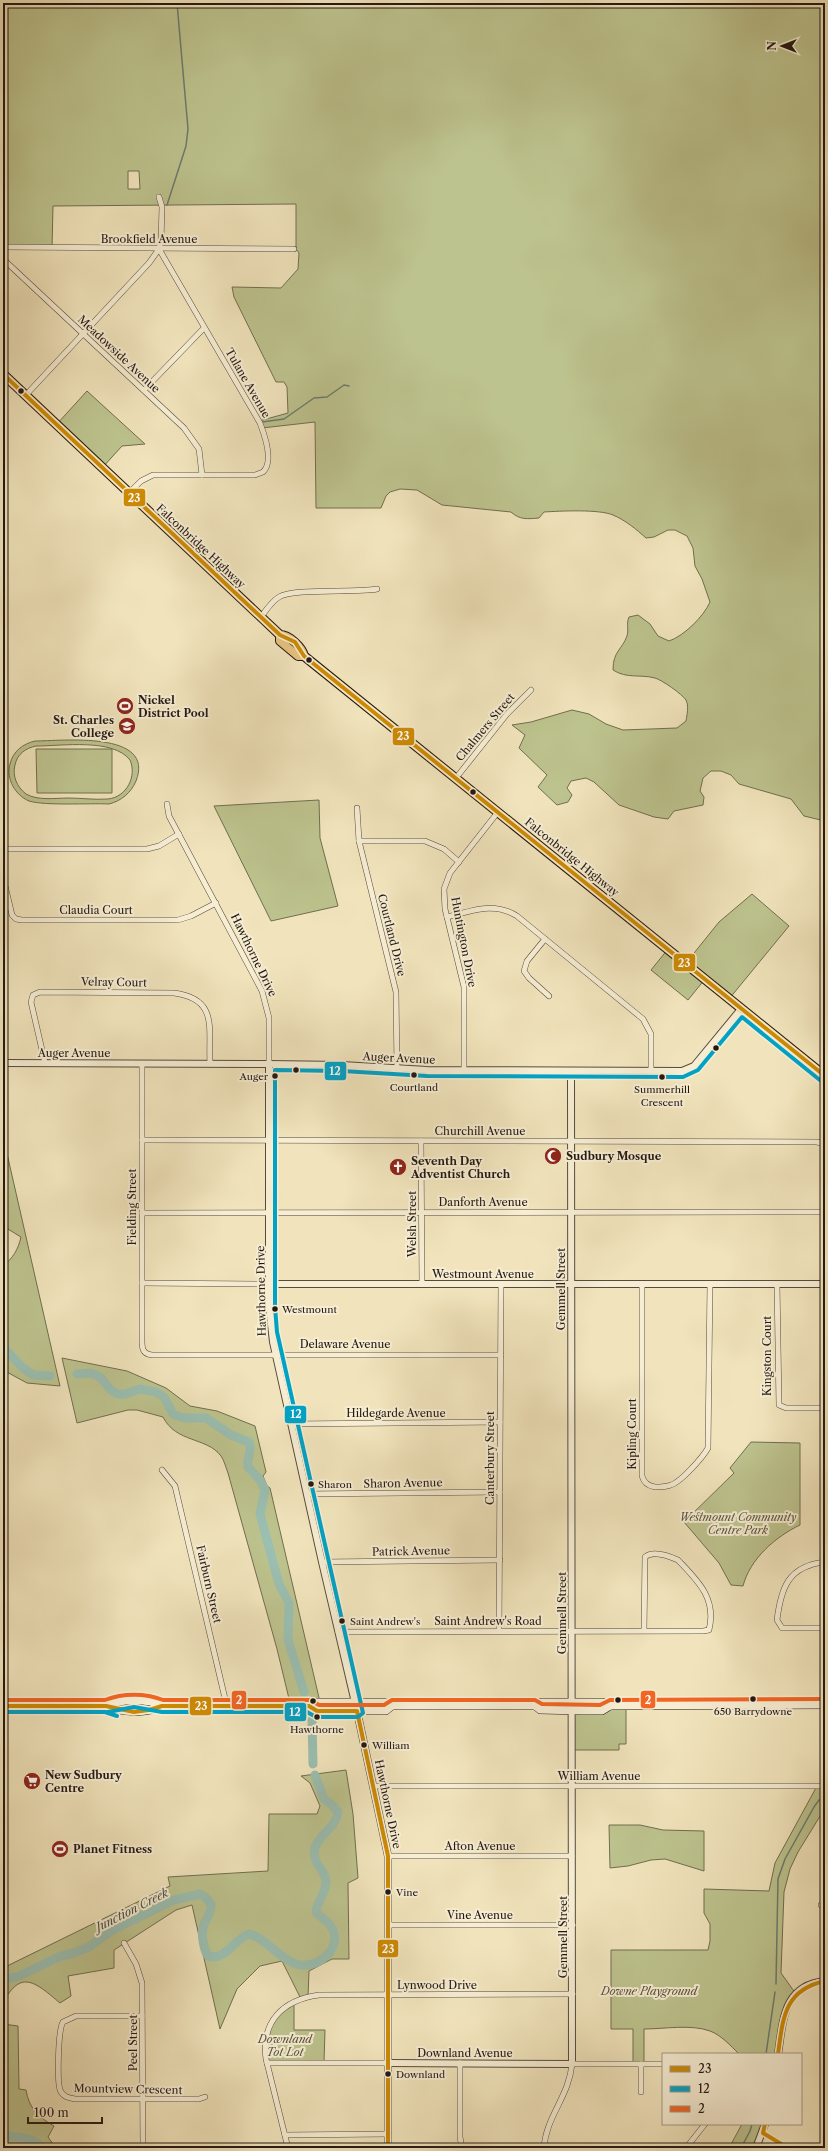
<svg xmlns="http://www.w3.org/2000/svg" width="828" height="2151" viewBox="0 0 828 2151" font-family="'Libre Caslon Text',serif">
  <rect width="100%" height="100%" fill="#f1e4bc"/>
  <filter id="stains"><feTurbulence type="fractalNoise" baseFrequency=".005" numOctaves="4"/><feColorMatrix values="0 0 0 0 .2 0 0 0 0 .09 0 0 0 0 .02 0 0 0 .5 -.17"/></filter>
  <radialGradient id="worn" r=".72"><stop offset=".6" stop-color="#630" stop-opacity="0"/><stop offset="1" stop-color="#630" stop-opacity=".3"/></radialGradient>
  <g fill="#bdc38e" stroke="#706e50" fill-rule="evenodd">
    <path d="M3,3h822v818l-21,-5 -13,-17 -52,-15 -8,-9 -10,-4h-10l-8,7 -3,13 4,6 -1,8 -29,6 -6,8 -14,-2 -35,-12 -25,-23 -8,-4 -15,3 -4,7 5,7 -4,7 -11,3 -19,-18 9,-12 -28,-27 6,-13 -13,-10 19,-3 41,-12 17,4 17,10 17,6 54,-2 9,-7c1,-6 3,-15 0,-21 -4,-6 -24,-20 -31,-22 -15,-4 -28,1 -42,-8 0,-19 9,-20 14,-34 2,-7 -1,-12 2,-19l9,-2 12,9 8,12 11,5c15,-5 35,-25 41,-39l-8,-23 -7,-13 -2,-18 -6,-12 -12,-6h-7l-14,7 -8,1c-10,-9 -21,-18 -33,-23 -14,-6 -53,-4 -69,-3l-5,6c-12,1 -19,2 -28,-6l-69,-7 -25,-15 -17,-1 -10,3 -4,4 -5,12h-65l-1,-86 -53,6 -3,-7 29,-8 -1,-26 -3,-5h-8l-42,-85 -2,-10 49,1 17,-19 1,-16 -3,-4v-45l-243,2 -1,42 -49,-1zM128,171h11l1,18h-12z"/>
    <path d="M87,391l58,53 -23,2 -20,22 -46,-43z"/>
    <path d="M35,741c26,0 121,-11 101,40 -5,12 -15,20 -27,23 -19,-1 -64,2 -80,-3 -14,-6 -23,-22 -19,-37 3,-13 13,-20 25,-23zM36,746c26,0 77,-8 94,14 7,16 -3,37 -22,39 -13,1 -27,-1 -40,-1 -12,0 -30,3 -42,-4 -9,-7 -14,-18 -11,-29 2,-11 11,-17 21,-19z"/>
    <path d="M36,749h76v44h-75z"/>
    <path d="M319,800l1,38 18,68 -67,15 -57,-115z"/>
    <path d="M752,894l37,32 -60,73 -24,-20 -17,21 -37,-30 17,-21 18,14 33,-41z"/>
    <path d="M3,1136l57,250 -33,-3 -24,-13v-104c10,-8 15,-16 18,-29l-18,-11z"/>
    <path d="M62,1358l65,13 39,17 24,18 27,5 38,15 11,46 -3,4 4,10 3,2 50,214 -29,5 -14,-58 -49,-176c-2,-5 -4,-13 -7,-17 -14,-19 -45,-13 -58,-39l-26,-7h-9l-51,13z"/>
    <path d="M751,1442l49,1v82c-25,12 -50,34 -57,61l-12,-1 -12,-22 -35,-41 50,-49 -4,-5z"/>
    <path d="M626,1706v38h-7v6h-46v-39z"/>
    <path d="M346,1770l7,44 5,64 -10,5 1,76h-17l-23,12 -1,26 -7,2 -19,-38 -22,5 -23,23 -17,40 -28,-124 -16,5 -62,40v18l-46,8 3,20 -11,7c-24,-20 -39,-35 -57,0v-35l167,-82 -2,-9 100,-6 1,-57h48l3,-8 -10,-23 -9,-7z"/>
    <path d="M817,1786h8v19l-3,8 -24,39 -8,17 -6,23 -3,81 15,21 -8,11 -9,49h-40c-8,-8 -18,-19 -29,-23 -19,-7 -46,-2 -66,-2v36h-11v-36h-22v-79h97l2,-9v-17l-6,-11v-24l65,2 6,-28z"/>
    <path d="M609,1825h31l23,5 41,1v40l-39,-12 -14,1 -23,6 -18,2z"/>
    <path d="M294,2002v28h31l-1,32h-56l-2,-17 7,-24z"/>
    <path d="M3,2024l15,2 1,63 7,1c3,18 12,27 28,36l-6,11 8,11h-53z"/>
    <path d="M742,2124h24l-9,24h-28z"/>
  </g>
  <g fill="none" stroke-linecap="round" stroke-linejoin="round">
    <g stroke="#6b7c71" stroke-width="1.5">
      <path d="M167,205l19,-59 2,-17 -11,-126"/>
      <path d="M262,422l22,-3 30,-21 13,-1 17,-12 5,1"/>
      <path d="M776,1984l2,-105 7,-20 29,-52 5,-7 6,-1"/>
      <path d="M766,2054l9,-62"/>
      <path d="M741,2148l9,-17 2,-7"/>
    </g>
    <g stroke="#9bbfb1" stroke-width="9">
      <path d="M3,1339l1,9 19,20 10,7 17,1"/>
      <path d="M77,1374l14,-1 9,4 11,13 7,4h7l15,-5 16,3 8,5 9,17 11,4h22l25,17 18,7c4,9 -3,16 -1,25l12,13 5,10 -5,24 19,70 10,19 -1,37 16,52"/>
      <path d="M312,1720l1,44"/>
      <path d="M3,1980l16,-4 42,-20 13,-3 15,-6 22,-16 63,-31 26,-6 5,3 6,7c1,10 -6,14 -8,24 -2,7 1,22 5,28 17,6 27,-18 41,-22 17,4 29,24 47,30 19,6 45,-12 37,-34 -4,-9 -11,-11 -17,-18 1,-11 10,-19 10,-30 -1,-15 -15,-17 -11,-34 4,-14 21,-20 23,-36l-6,-7 -8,-6 -9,-24"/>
      <path d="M3,2135c15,3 30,1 40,13"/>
    </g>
    <defs>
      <g id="minor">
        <path d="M3,247l291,2"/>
        <path d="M3,259l181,169 15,21 3,26"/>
        <path d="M144,390l60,-62"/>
        <path d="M25,396l124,-133 10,-14 2,-8 1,-34 -3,-10"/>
        <path d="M129,493l12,-12 12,-6h102l8,-3c11,-10 2,-36 -3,-49l-101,-174"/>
        <path d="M261,617c5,-7 11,-16 18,-20 15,-9 76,-4 98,-8"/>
        <path d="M456,778l51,-64 24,-24"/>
        <path d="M167,804l2,12 93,175 7,27v46"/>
        <path d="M357,808l2,33 37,151 1,77"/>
        <path d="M359,841h66l19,8 15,13"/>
        <path d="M3,849h144l12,-3 20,-12"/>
        <path d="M3,877l9,38 4,4 6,1h156l13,-4 25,-13"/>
        <path d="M447,917c25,-6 46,-16 70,-1l126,103 8,15v37"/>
        <path d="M545,939l-18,22 -3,10 5,7 20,18"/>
        <path d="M45,1063l-14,-61 2,-7 7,-3 134,1c45,6 34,36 36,70"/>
        <path d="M142,1064v273c0,9 -1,17 10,18h349"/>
        <path d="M464,1070v-83l-19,-78 -1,-20 6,-16 48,-61"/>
        <path d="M142,1140l675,2 8,2"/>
        <path d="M421,1141l1,143"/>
        <path d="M142,1213l683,-1"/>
        <path d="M142,1283l127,1"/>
        <path d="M642,1284v192c2,7 6,10 13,11 5,0 11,0 16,-2 10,-3 32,-28 37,-37l2,-164"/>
        <path d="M777,1284l2,121 7,3h39"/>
        <path d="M291,1424l209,-2"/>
        <path d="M162,1470l13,16 52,221"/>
        <path d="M307,1494l193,-2"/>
        <path d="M322,1562l178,-2"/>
        <path d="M825,1562c-37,4 -44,26 -48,58l5,8h43"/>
        <path d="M499,1631l2,-347"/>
        <path d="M338,1632l365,-1 6,-1c8,-32 -12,-50 -31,-70 -9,-4 -25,-10 -33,-3l-1,74"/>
        <path d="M373,1786h452"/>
        <path d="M388,1856h184"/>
        <path d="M821,1905h4"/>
        <path d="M388,1925h185"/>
        <path d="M124,1943l12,21 6,19 1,165"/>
        <path d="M142,2016h-66l-13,6c-5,8 -6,58 -3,68 3,7 9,8 15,9h124l6,-2"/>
        <path d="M267,2063h121"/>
        <path d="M460,2063v74l2,11"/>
        <path d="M641,2092v-28"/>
        <path d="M763,2133l25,15"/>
        <path d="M285,2135l103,-1"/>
        <path d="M288,2148l-22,-89c-5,-38 17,-59 53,-64l254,-1"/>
        <path d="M544,2148c2,-32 25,-51 28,-84h91"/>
        <path d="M686,2148l19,-24"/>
        <path d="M824,2148l1,-3"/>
      </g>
      <g id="tertiary">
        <path d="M3,1063l266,1 73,1 85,5 255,1 12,-5 47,-57"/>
        <path d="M269,1064v243l4,35 49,220 35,149 31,145v292"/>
        <path d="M269,1284h556"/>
        <path d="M778,2054c5,-33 5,-69 47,-73"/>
        <path d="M388,2063l184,1 -1,-993"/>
        <path d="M756,2148l9,-24"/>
      </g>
      <g id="secondary">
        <path d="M3,1706h103c15,7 42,8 56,0"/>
        <path d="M106,1706c14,-7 43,-7 56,0h147l8,5h69l6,-5"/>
        <path d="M309,1706l8,-4h67l8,4h143l6,-4h62l7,4 215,-1"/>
        <path d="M535,1706l5,4 40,1h22l8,-5"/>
      </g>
      <g id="primary">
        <path d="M3,374l277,261c9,0 22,12 24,21l521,420"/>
        <path d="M280,635v6l18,15h6"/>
      </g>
    </defs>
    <use href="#minor" stroke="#564b3c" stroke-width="6"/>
    <use href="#tertiary" stroke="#564b3c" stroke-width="8"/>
    <use href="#secondary" stroke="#231812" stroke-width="8"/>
    <use href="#primary" stroke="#231812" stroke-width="10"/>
    <use href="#minor" stroke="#f6edd3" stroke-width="5"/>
    <use href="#tertiary" stroke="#f6edd3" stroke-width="6"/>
    <use href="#secondary" stroke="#f6edd3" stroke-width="7"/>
    <use href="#primary" stroke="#e8c27e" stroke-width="8"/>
    <defs>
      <g id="bus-1">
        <path d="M3,374l277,261 15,7 9,14 521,420"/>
        <path d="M3,1706h103l28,6 15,-2 13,-4h147l8,5h40l31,145v292"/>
        <path d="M778,2054c5,-36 6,-64 47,-73"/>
        <path d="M765,2124l-2,9 25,15"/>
      </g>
      <g id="bus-2">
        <path d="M3,1712h102l12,4"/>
        <path d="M108,1712l26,-5 28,5h145l9,5h42l5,-4 -86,-381 -2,-25v-237l67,1 85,5 256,1 15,-7 44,-53 79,64"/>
      </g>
      <path id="bus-3" d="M3,1700h102c18,-7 40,-7 58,0h147l9,5h65l8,-5h143l7,4 58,1 10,-5 215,-1"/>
    </defs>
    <use href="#bus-1" stroke="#f6edd3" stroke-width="7"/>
    <use href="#bus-2" stroke="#f6edd3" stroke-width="7"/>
    <use href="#bus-3" stroke="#f6edd3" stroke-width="7"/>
    <use href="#bus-1" stroke="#cd8a04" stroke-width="4"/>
    <use href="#bus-2" stroke="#02a2c5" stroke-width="4"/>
    <use href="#bus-3" stroke="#f26522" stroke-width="4"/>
  </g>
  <defs>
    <symbol id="stadium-disc" viewBox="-11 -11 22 22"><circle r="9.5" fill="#8f2418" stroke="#f6edd3"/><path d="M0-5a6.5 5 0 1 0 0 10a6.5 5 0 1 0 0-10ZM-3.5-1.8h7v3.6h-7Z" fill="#fff"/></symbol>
    <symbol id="school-disc" viewBox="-11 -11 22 22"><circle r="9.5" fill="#8f2418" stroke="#f6edd3"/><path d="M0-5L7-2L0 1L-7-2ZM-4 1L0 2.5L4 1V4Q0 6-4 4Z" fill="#fff"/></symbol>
    <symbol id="mosque-disc" viewBox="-11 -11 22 22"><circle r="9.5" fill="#8f2418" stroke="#f6edd3"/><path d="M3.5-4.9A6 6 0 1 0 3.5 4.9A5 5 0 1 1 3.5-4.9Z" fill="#fff"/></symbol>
    <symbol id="church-disc" viewBox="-11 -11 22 22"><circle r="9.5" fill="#8f2418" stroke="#f6edd3"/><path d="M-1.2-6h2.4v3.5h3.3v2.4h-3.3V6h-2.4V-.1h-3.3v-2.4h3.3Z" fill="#fff"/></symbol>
    <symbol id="supermarket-disc" viewBox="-11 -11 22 22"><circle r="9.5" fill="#8f2418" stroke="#f6edd3"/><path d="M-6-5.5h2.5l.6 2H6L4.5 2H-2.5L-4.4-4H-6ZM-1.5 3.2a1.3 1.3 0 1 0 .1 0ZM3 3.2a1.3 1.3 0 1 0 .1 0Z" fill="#fff"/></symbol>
  </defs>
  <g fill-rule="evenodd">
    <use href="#stadium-disc" x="115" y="696" width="20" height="20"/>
    <use href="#school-disc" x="117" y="716" width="20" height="20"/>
    <use href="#mosque-disc" x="543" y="1146" width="20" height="20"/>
    <use href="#church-disc" x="388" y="1157" width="20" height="20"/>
    <use href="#supermarket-disc" x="22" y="1771" width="20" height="20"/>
    <use href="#stadium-disc" x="50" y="1839" width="20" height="20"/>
  </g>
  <g fill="#231812" stroke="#f6edd3" stroke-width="1.5">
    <circle cx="21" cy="391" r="3.5"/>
    <circle cx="309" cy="660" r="3.5"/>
    <circle cx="473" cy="792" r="3.5"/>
    <circle cx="716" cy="1048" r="3.5"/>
    <circle cx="296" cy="1070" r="3.5"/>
    <circle cx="414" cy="1075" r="3.5"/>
    <circle cx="275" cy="1076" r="3.5"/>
    <circle cx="662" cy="1077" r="3.5"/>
    <circle cx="275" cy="1309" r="3.5"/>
    <circle cx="311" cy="1484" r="3.5"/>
    <circle cx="342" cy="1621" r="3.5"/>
    <circle cx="753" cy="1699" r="3.5"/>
    <circle cx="618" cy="1700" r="3.5"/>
    <circle cx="313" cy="1701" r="3.5"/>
    <circle cx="317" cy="1717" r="3.5"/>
    <circle cx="364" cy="1745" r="3.5"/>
    <circle cx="388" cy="1892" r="3.5"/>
    <circle cx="388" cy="2074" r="3.5"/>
  </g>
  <g text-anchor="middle" stroke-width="4" stroke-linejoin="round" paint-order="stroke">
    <g font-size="10" fill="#231812" stroke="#f6edd3" text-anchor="start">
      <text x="268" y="1080" text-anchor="end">Auger</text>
      <text x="414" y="1091" text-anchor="middle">Courtland</text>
      <text x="662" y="1093" text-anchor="middle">Summerhill<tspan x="662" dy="13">Crescent</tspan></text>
      <text x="282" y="1313">Westmount</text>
      <text x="318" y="1488">Sharon</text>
      <text x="350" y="1625">Saint Andrew's</text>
      <text x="753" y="1715" text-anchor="middle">650 Barrydowne</text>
      <text x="317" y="1733" text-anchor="middle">Hawthorne</text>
      <text x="372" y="1749">William</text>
      <text x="396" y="1896">Vine</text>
      <text x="396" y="2078">Downland</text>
    </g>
    <g font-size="11" fill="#231812" stroke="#f6edd3">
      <text x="149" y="243">Brookfield Avenue</text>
      <text transform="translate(119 354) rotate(43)" y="4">Meadowside Avenue</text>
      <text transform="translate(248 383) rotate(60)" y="4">Tulane Avenue</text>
      <text transform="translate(201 546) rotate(43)" y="4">Falconbridge Highway</text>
      <text transform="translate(485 727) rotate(-50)" y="4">Chalmers Street</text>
      <text transform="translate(572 857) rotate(39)" y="4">Falconbridge Highway</text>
      <text x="96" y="914">Claudia Court</text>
      <text transform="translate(392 935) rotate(76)" y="4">Courtland Drive</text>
      <text transform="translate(464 942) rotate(79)" y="4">Huntington Drive</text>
      <text transform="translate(254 955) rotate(64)" y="4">Hawthorne Drive</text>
      <text transform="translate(114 982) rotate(1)" y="4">Velray Court</text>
      <text x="74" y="1057">Auger Avenue</text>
      <text transform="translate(399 1058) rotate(3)" y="4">Auger Avenue</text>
      <text x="480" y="1135">Churchill Avenue</text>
      <text x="483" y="1206">Danforth Avenue</text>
      <text transform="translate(132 1207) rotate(-90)" y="4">Fielding Street</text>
      <text transform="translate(412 1224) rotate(-90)" y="4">Welsh Street</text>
      <text x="483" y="1278">Westmount Avenue</text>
      <text transform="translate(561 1289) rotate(-90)" y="4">Gemmell Street</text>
      <text transform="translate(261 1291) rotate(-91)" y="4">Hawthorne Drive</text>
      <text x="345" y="1348">Delaware Avenue</text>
      <text transform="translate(767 1356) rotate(-90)" y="4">Kingston Court</text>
      <text x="396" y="1417">Hildegarde Avenue</text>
      <text transform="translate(632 1434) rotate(-90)" y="4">Kipling Court</text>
      <text transform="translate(490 1458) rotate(-90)" y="4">Canterbury Street</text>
      <text transform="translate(403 1483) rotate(-1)" y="4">Sharon Avenue</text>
      <text transform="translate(411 1551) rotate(-1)" y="4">Patrick Avenue</text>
      <text transform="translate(209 1584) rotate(77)" y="4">Fairburn Street</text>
      <text transform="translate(562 1613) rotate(-90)" y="4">Gemmell Street</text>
      <text x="488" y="1625">Saint Andrew's Road</text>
      <text x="599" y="1780">William Avenue</text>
      <text transform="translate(388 1804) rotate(78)" y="4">Hawthorne Drive</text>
      <text x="480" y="1850">Afton Avenue</text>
      <text x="480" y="1919">Vine Avenue</text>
      <text transform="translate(563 1937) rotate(-90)" y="4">Gemmell Street</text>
      <text x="437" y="1989">Lynwood Drive</text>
      <text transform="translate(133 2043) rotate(-90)" y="4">Peel Street</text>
      <text x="465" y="2057">Downland Avenue</text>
      <text transform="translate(128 2089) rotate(1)" y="4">Mountview Crescent</text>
    </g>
    <g font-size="11" font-weight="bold" fill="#231812" stroke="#f6edd3" text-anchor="start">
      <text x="138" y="704">Nickel<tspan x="138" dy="13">District Pool</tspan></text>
      <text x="114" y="724" text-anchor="end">St. Charles<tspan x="114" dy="13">College</tspan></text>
      <text x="566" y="1160">Sudbury Mosque</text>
      <text x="411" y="1165">Seventh Day<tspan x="411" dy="13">Adventist Church</tspan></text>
      <text x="45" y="1779">New Sudbury<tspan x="45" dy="13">Centre</tspan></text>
      <text x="73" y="1853">Planet Fitness</text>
    </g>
    <g font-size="11" font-style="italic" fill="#59543d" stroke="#f6edd3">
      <text x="738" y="1521">Westmount Community<tspan x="738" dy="13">Centre Park</tspan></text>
      <text x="649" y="1995">Downe Playground</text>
      <text x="285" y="2043">Downland<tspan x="285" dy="13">Tot Lot</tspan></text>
    </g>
    <g font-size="12" font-style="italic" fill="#4d524a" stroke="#f6edd3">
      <text transform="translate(132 1910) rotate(-27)" y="4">Junction Creek</text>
    </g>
  </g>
  <g stroke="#f6edd3" stroke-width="1.5">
    <rect x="123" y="488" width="23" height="19" rx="4" fill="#cd8a04"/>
    <rect x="392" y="727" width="23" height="19" rx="4" fill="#cd8a04"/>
    <rect x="673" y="953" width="23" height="19" rx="4" fill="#cd8a04"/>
    <rect x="324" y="1061" width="23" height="20" rx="4" fill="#02a2c5"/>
    <rect x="284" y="1405" width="23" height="19" rx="4" fill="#02a2c5"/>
    <rect x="640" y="1690" width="16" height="19" rx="4" fill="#f26522"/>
    <rect x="231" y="1690" width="16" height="20" rx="4" fill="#f26522"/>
    <rect x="189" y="1696" width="23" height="20" rx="4" fill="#cd8a04"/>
    <rect x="284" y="1702" width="23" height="20" rx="4" fill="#02a2c5"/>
    <rect x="377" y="1939" width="22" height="19" rx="4" fill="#cd8a04"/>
  </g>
  <g font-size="11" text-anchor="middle" font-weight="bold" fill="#fff">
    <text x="134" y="502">23</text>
    <text x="403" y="740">23</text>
    <text x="684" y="967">23</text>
    <text x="335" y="1075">12</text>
    <text x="296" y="1418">12</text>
    <text x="648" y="1704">2</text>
    <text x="239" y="1704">2</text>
    <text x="201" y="1710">23</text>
    <text x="295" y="1716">12</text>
    <text x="388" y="1953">23</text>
  </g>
  <rect width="828" height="2151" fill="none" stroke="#f1e4bc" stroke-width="16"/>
  <rect x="4" y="4" width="820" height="2143" fill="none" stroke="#231812" stroke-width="2"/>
  <rect x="8" y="8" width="812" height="2135" fill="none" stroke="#231812"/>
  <rect x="662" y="2053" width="140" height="72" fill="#f6edd3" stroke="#a29886"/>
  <rect x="670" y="2066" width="20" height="6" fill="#cd8a04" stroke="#a29886"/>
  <text x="698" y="2073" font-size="12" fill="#231812">23</text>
  <rect x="670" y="2086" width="20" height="6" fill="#02a2c5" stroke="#a29886"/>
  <text x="698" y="2093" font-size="12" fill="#231812">12</text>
  <rect x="670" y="2106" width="20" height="6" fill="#f26522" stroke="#a29886"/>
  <text x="698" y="2113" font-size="12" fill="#231812">2</text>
  <g transform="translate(782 46) rotate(270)" stroke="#f6edd3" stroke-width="3" paint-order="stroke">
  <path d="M0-3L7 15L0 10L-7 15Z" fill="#231812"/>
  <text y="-6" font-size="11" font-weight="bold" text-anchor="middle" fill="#231812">N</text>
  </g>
  <path d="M28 2117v6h74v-6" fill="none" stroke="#231812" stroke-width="2"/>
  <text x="34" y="2117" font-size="12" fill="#231812" stroke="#f6edd3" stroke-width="3" paint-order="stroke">100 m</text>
  <rect width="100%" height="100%" filter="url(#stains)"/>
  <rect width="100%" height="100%" fill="url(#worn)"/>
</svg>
